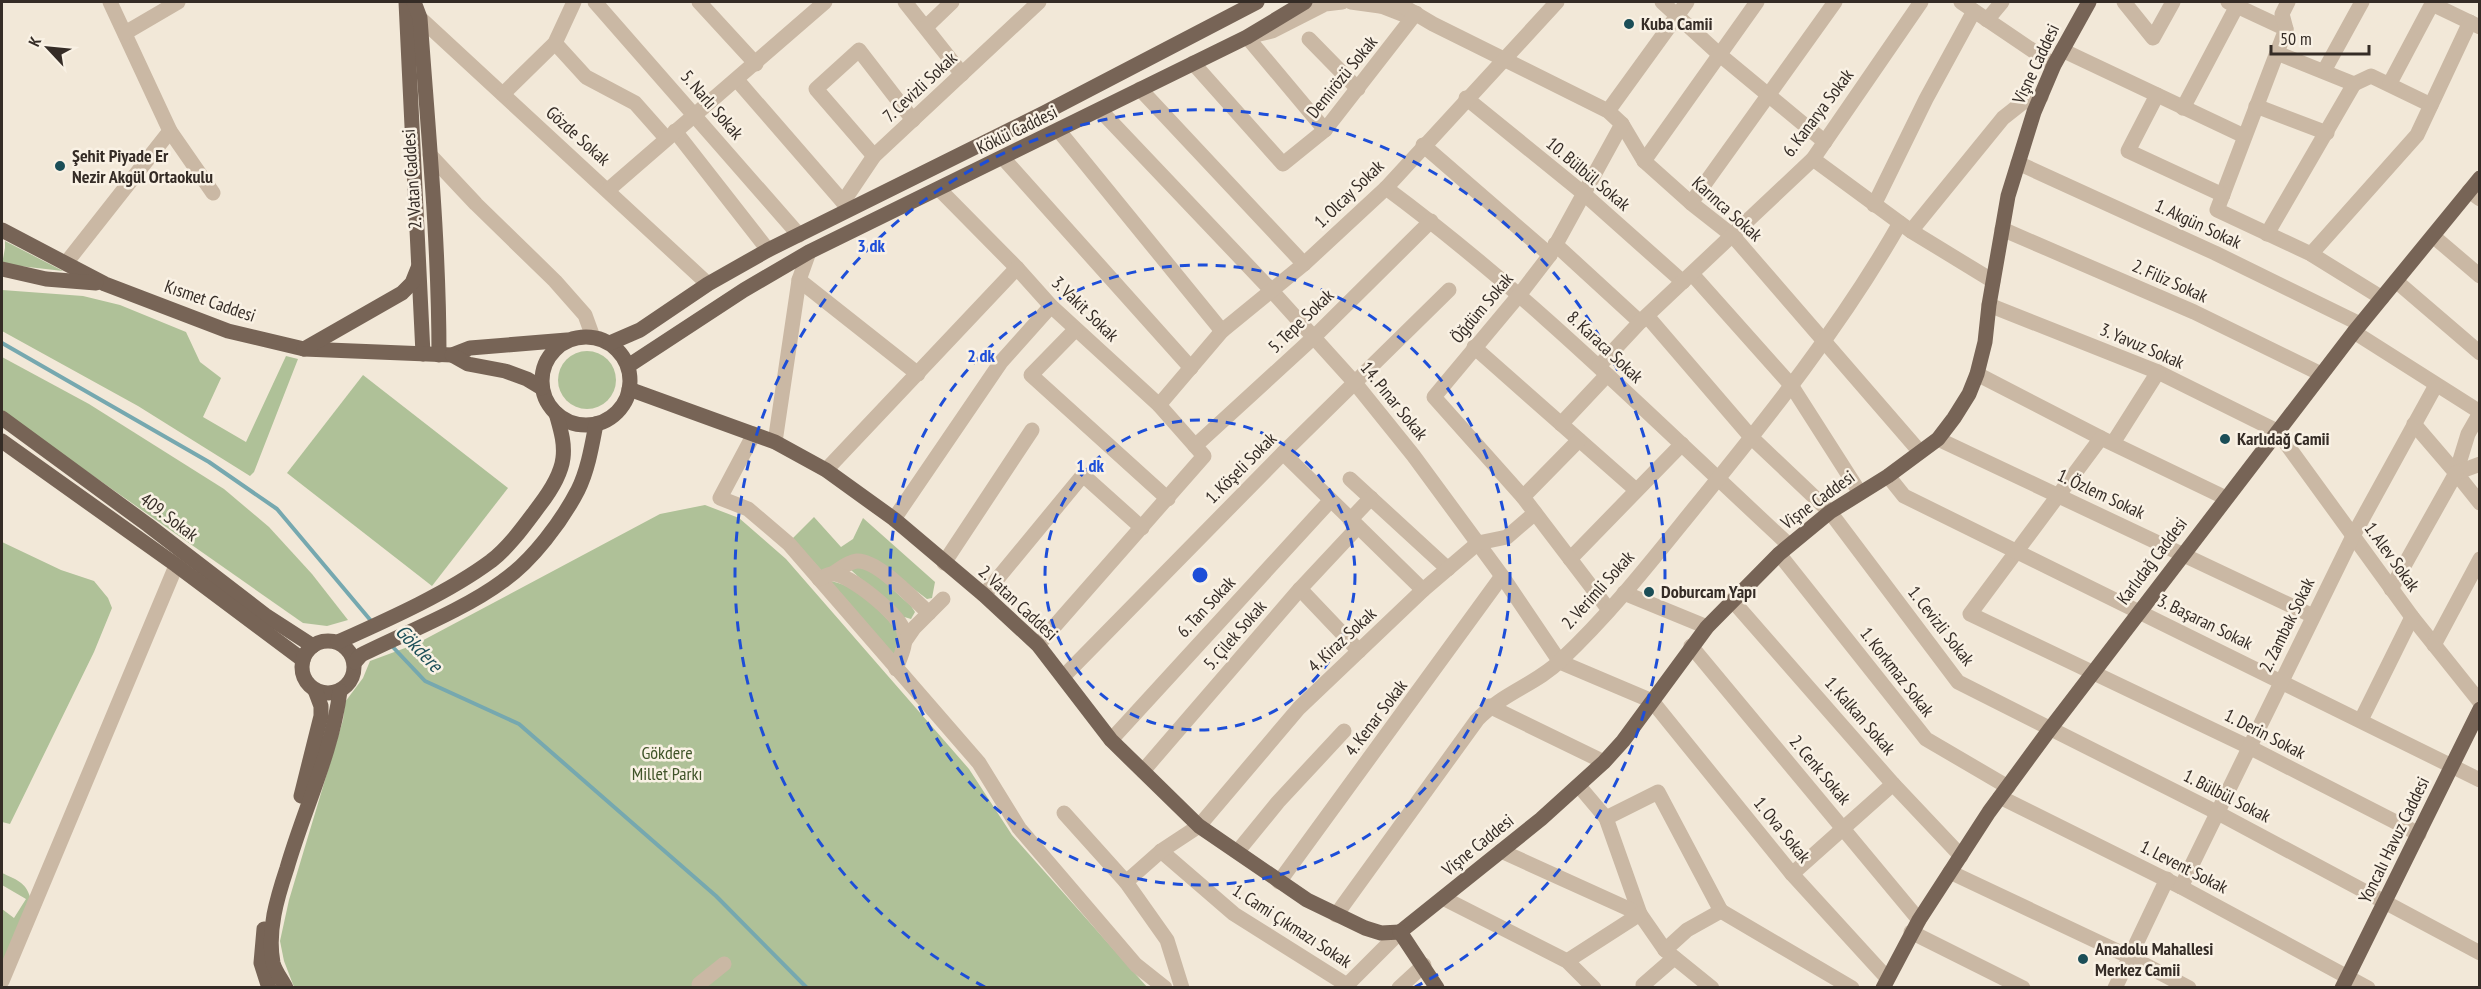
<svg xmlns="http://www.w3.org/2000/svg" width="2481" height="989" viewBox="0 0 2481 989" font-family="'PT Sans Narrow',sans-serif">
  <rect width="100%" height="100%" fill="#f2e8d8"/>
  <g fill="#afc198">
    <path d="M5,241l58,30 -61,-7 3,-16z"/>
    <path d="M2,290l81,6 37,9 66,27 14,30 21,16 -18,39 43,25 40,-86 12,3 -44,113 -4,4 -112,-70 -136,-75z"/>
    <circle cx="587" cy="380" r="29"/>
    <path d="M2,357l87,47 135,85 45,38 43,47 36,46 -21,6 -24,-3 -301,-211z"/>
    <path d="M363,375l145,113 -76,98 -145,-113z"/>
    <path d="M705,505l34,13 47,41 183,210 43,66 135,152h-853l-10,-26 -4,-20 9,-41 54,-180 2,-18 18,-24 7,-17 46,-17 244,-130z"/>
    <path d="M814,517l27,30 12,-8 10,-21 72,64 -3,16 -5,1 -47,-36 -56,10 -32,-34z"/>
    <path d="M2,542l59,28 33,11 14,17 4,10 -18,44 -84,172 -8,-2z"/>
    <path d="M860,565l19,12 32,29 4,6 -4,7 -10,-3 -50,-46z"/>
    <path d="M825,580c32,4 54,29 74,53l-6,30z"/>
    <path d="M2,873c13,6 24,9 28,24l-28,71v-59l12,9 12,-19 -24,-14z"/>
  </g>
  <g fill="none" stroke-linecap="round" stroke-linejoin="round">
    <g stroke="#76a8af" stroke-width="4">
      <path d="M2,343l207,119 68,47 95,113"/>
      <path d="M390,644l35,37 94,43 197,172 91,92"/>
    </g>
    <g stroke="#cab8a4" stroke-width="15">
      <path d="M110,2l60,129 43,62"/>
      <path d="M595,2l204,233"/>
      <path d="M699,2l57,62"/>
      <path d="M905,2l57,72"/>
      <path d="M1351,2l29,4"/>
      <path d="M1371,2l36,14"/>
      <path d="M1396,2l37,22 175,87 14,13 22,37 47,42 42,33 187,216"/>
      <path d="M1662,2l58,53 105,87"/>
      <path d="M1961,2l93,63"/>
      <path d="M2124,2l29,36 20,-36"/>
      <path d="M2228,2l58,27"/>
      <path d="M2288,2l-6,12 4,15 -69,181 94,44 71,44"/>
      <path d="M2432,4l48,23"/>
      <path d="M420,18l288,266"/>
      <path d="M1987,20l15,-18"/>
      <path d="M926,27l26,-25"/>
      <path d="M125,33l53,-31"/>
      <path d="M1309,39l49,50"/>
      <path d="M555,43l31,34 49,26 31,35"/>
      <path d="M2062,50l182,86"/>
      <path d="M2277,53l77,31 17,-8 60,29"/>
      <path d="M1193,63l90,101 42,-34 91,-117"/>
      <path d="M2324,71l38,-69"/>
      <path d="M737,80l106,122"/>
      <path d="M2390,83l43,-81"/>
      <path d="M1140,89l164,175"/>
      <path d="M503,94l52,-51 19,-41"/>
      <path d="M2157,95l-29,56 95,44"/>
      <path d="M1466,98l117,95 100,89"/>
      <path d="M2256,106l71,27"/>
      <path d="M2183,108l56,-106"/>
      <path d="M1100,110l171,180 84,93 58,72 89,121 58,86 92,39 140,173 95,104"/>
      <path d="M1608,111l79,-109"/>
      <path d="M1325,130l-78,-93 25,-6 53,-27 17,-2"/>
      <path d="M675,131l93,119"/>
      <path d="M1059,131l163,200"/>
      <path d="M1423,145l127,110"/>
      <path d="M430,155l46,49 79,77 30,34 8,22"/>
      <path d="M874,156l-58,-67 43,-39 54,70"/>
      <path d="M1003,158l188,210"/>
      <path d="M1813,159l98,72 82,50"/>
      <path d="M1644,161l113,-159"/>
      <path d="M2018,163l197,90 145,71"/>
      <path d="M1386,188c145,107 271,235 403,357"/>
      <path d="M939,189l78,79 34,38 108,99 45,51 -166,189"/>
      <path d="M608,190l217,-188"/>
      <path d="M2469,191l11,8"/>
      <path d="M1691,203l144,-201"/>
      <path d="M1874,205l52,-106 48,-88"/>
      <path d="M848,209l-5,-7 31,-46 165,-154"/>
      <path d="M2002,229l192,83 127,62"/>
      <path d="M1911,231l92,-113 19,-15 19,-6"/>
      <path d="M2267,234l87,-150"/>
      <path d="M2433,236l47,40"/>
      <path d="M1555,244l85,78"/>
      <path d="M2311,254l106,-119 53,-113"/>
      <path d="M66,263l104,-132"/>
      <path d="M1692,274l99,111 69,108"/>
      <path d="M799,280l119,94"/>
      <path d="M2396,281l84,72"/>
      <path d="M1989,305l169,67 119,59 135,186 68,85"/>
      <path d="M1647,316l104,121 79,75 128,170 260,131 262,140"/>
      <path d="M1075,330l-44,45 137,124"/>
      <path d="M2354,332l126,80"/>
      <path d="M1474,347l162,143"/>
      <path d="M1599,366l41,-44 173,-163 108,-157"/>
      <path d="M1977,374l124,64 125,60"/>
      <path d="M1159,405l63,-74 82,-67 82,-76 171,-186"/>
      <path d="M2480,413l-12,21 -12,39 24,30"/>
      <path d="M1561,424l46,-49"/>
      <path d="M2414,424l42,49"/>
      <path d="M754,434l-34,64 28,11 41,35 190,219 40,65 117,137 29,23"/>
      <path d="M2101,438l-131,176 279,133 170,87"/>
      <path d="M1938,439l375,177"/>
      <path d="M775,442l24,-162 10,-28"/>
      <path d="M2113,443l45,-71"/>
      <path d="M1195,446l119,-109 117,-116"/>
      <path d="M1283,453l140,137"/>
      <path d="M826,470l191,-202"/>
      <path d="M2456,473l24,-9"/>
      <path d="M1888,476l16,20 576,284"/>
      <path d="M1350,479l98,90"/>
      <path d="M1523,497l56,-57"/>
      <path d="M894,519l107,-157 50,-56"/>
      <path d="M1350,520l21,-22"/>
      <path d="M1779,554l147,185 82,48"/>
      <path d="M1570,559l112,-115"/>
      <path d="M944,563l88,-133"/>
      <path d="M832,574c8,-5 16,-12 25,-13 21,-1 57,39 72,52"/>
      <path d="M819,579c3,-1 9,-5 13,-5 17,-1 69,42 72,58 3,13 -4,25 -8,37"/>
      <path d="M1300,589l59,62"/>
      <path d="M2391,589l65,-116"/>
      <path d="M1624,593l83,34"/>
      <path d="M984,595l99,-120 59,53"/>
      <path d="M1732,600l161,184 68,72"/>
      <path d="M1609,610l-86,-113 -89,-100 86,-103 30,-39 72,-131"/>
      <path d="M905,641l9,-13 29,-29"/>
      <path d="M2434,645l46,-86"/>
      <path d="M1691,646l228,274"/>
      <path d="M1063,677l220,-224 166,-163"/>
      <path d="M1489,706l115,56"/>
      <path d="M2361,720l51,-103"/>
      <path d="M1111,740l219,-239"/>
      <path d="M1143,771l157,-182 58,-62"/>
      <path d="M1579,786l27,32 34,96 25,36 47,38"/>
      <path d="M2000,797l181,90 187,101"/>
      <path d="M1064,813l62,69"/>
      <path d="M1606,818l52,-26 63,119"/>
      <path d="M1161,851l73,63 113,71 53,-53"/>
      <path d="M1238,851l40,-49 66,-71"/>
      <path d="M1501,851l139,63"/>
      <path d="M1950,872l180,85 59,31"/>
      <path d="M1792,874l101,-90"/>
      <path d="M1279,882l223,-306"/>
      <path d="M2181,887l172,-351 83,-151"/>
      <path d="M1443,898l124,63 27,27"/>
      <path d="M1721,911l131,77"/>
      <path d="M1336,915l141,-195c25,-27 60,-36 84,-60 50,-47 92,-101 135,-154 73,-90 146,-181 204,-283"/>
      <path d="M1911,932l112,56"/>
      <path d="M1665,950l22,-20 34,-19"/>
      <path d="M1567,961l73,-47"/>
      <path d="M2,981l179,-427"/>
      <path d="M699,984l25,-20"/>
      <path d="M1643,985l31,-27"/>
      <path d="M1182,988l-15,-48 -41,-58 35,-31 38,-25 100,-118 124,-118 55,-47 29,-6 28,-24"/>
      <path d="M1399,988l25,-23"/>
      <path d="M2115,988l52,-109"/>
    </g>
    <g stroke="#776456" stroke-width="15">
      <path d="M406,2l17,352"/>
      <path d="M414,2l6,16c8,112 19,224 19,337"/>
      <path d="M2,230l103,54 123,47 76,18 148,6 18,-7 97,-8"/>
      <path d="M2,269l44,10 50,4"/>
      <circle cx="586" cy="381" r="44"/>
      <path d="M610,343l30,-13 68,-46 60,-34 276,-137 213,-111"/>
      <path d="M304,349l98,-56 10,-10 6,-15"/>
      <path d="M452,355l16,9 37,7 22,8 15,9"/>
      <path d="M628,366l116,-76 65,-38 438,-215 58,-35"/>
      <path d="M629,389l146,53 51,28 68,49 90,76 54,50 73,95 88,86 108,74 58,28 16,5 19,-1"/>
      <path d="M2,418l146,107 117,90 48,31"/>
      <path d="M2,441l174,124 127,95"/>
      <circle cx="328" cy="667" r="26"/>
      <path d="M338,642c49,-22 110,-49 153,-81 19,-15 33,-35 48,-55 10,-13 22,-31 24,-48 2,-16 -3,-30 -7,-45"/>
      <path d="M355,662l6,-7c44,-22 103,-45 142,-74 29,-20 59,-60 75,-91 10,-20 14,-45 18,-66"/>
      <path d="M301,796l20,-80v-10l-6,-16"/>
      <path d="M264,929l-3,34 8,25"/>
      <path d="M1400,932l141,-113 63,-57 19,-21 84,-114 72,-73 51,-42 58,-36 50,-37 16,-21 15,-24 8,-20 8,-32 4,-37 19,-109 26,-84 20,-47 35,-63"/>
      <path d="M1400,932l37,56"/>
      <path d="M286,988c-4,-8 -11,-17 -13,-25 -6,-32 4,-65 14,-95 17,-59 45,-115 53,-177"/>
      <path d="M1883,988l36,-68 70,-108 61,-83 304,-397 126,-154"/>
      <path d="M2342,988l138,-279"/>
    </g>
  </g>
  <g fill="none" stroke="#1d4ed8" stroke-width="3" stroke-dasharray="10 8">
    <circle cx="1200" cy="575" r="155"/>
    <circle cx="1200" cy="575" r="310"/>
    <path d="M985 987A465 465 0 1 1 1415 987"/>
  </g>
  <g fill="#1b4e57" stroke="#f9f1e4" stroke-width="2">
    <circle cx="1629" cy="24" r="6"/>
    <circle cx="60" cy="166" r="6"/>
    <circle cx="2225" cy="439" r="6"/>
    <circle cx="1649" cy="592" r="6"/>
    <circle cx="2083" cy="959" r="6"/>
  </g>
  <g text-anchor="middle" stroke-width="5" stroke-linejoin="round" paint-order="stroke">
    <g font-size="18" font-weight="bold" fill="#352c26" stroke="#f9f1e4" text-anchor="start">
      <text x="1641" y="30">Kuba Camii</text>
      <text x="72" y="162">Şehit Piyade Er<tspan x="72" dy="21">Nezir Akgül Ortaokulu</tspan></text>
      <text x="2237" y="445">Karlıdağ Camii</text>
      <text x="1661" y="598">Doburcam Yapı</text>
      <text x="2095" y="955">Anadolu Mahallesi<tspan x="2095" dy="21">Merkez Camii</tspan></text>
    </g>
    <g font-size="18" fill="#352c26" stroke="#f9f1e4">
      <text transform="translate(2036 64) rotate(-65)" y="6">Vişne Caddesi</text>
      <text transform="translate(1342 77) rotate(-51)" y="6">Demirözü Sokak</text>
      <text transform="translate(920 87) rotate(-43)" y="6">7. Cevizli Sokak</text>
      <text transform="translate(712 105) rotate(49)" y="6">5. Narlı Sokak</text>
      <text transform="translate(1818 113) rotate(-53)" y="6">6. Kanarya Sokak</text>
      <text transform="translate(1017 130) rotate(-26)" y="6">Köklü Caddesi</text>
      <text transform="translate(578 136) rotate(42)" y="6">Gözde Sokak</text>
      <text transform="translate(1588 174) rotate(40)" y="6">10. Bülbül Sokak</text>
      <text transform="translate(412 179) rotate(-94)" y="6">2. Vatan Caddesi</text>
      <text transform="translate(1349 194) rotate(-44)" y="6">1. Olcay Sokak</text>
      <text transform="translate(1727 209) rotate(42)" y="6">Karınca Sokak</text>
      <text transform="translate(2198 224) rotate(25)" y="6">1. Akgün Sokak</text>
      <text transform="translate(2170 281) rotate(24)" y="6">2. Filiz Sokak</text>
      <text transform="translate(210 301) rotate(19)" y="6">Kısmet Caddesi</text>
      <text transform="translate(1482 308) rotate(-50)" y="6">Öğdüm Sokak</text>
      <text transform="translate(1085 309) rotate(44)" y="6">3. Vakit Sokak</text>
      <text transform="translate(1301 321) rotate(-44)" y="6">5. Tepe Sokak</text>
      <text transform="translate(2142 346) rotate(23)" y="6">3. Yavuz Sokak</text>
      <text transform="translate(1605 347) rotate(43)" y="6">8. Karaca Sokak</text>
      <text transform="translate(1394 401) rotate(51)" y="6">14. Pınar Sokak</text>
      <text transform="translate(1241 468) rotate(-45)" y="6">1. Köşeli Sokak</text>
      <text transform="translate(2101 494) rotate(25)" y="6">1. Özlem Sokak</text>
      <text transform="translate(1818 500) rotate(-36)" y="6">Vişne Caddesi</text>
      <text transform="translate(169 517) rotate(37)" y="6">409. Sokak</text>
      <text transform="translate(2392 557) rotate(54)" y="6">1. Alev Sokak</text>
      <text transform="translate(2152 561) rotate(-53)" y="6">Karlıdağ Caddesi</text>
      <text transform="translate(1598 590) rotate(-48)" y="6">2. Verimli Sokak</text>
      <text transform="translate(1018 603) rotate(43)" y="6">2. Vatan Caddesi</text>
      <text transform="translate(1206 607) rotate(-47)" y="6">6. Tan Sokak</text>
      <text transform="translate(2205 622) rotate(26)" y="6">3. Başaran Sokak</text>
      <text transform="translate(2287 625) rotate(-64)" y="6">2. Zambak Sokak</text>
      <text transform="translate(1941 626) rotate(52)" y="6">1. Cevizli Sokak</text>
      <text transform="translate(1235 635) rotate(-49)" y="6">5. Çilek Sokak</text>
      <text transform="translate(1342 640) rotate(-43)" y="6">4. Kiraz Sokak</text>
      <text transform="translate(1897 672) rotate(52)" y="6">1. Korkmaz Sokak</text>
      <text transform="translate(1860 716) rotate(49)" y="6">1. Kalkan Sokak</text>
      <text transform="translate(1376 718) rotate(-53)" y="6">4. Kenar Sokak</text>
      <text transform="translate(2265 734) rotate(27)" y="6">1. Derin Sokak</text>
      <text transform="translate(1820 770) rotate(50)" y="6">2. Cenk Sokak</text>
      <text transform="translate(2227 796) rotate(27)" y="6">1. Bülbül Sokak</text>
      <text transform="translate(1782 830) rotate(51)" y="6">1. Ova Sokak</text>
      <text transform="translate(2394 840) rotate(-64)" y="6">Yoncalı Havuz Caddesi</text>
      <text transform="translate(1478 845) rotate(-39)" y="6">Vişne Caddesi</text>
      <text transform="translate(2184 867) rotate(27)" y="6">1. Levent Sokak</text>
      <text transform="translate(1292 926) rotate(33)" y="6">1. Cami Çıkmazı Sokak</text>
    </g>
    <g font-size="18" fill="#405429" stroke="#f9f1e4">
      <text x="667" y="759">Gökdere<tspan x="667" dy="21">Millet Parkı</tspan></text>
    </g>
    <g font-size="20" font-style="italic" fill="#1b4e57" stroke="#f9f1e4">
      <text transform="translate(419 648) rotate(46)" y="7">Gökdere</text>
    </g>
  </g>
  <circle cx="1200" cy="575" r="9" fill="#1d4ed8" stroke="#f9f1e4" stroke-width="3"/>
  <g font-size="18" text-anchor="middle" font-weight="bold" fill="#1d4ed8" stroke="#f9f1e4" stroke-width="5" stroke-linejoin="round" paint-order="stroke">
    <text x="871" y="252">3 dk</text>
    <text x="981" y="362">2 dk</text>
    <text x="1090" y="472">1 dk</text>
  </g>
  <rect width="2481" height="989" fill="none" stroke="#352c26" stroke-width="6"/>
  <g transform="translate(48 48) rotate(296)" stroke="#f9f1e4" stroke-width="4.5" paint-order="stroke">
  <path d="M0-4.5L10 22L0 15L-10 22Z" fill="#352c26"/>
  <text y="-9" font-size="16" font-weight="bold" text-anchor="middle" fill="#352c26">K</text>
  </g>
  <path d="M2271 45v9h98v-9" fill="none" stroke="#352c26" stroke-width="3"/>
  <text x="2280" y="45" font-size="18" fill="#352c26" stroke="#f9f1e4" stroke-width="4.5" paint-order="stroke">50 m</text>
</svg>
